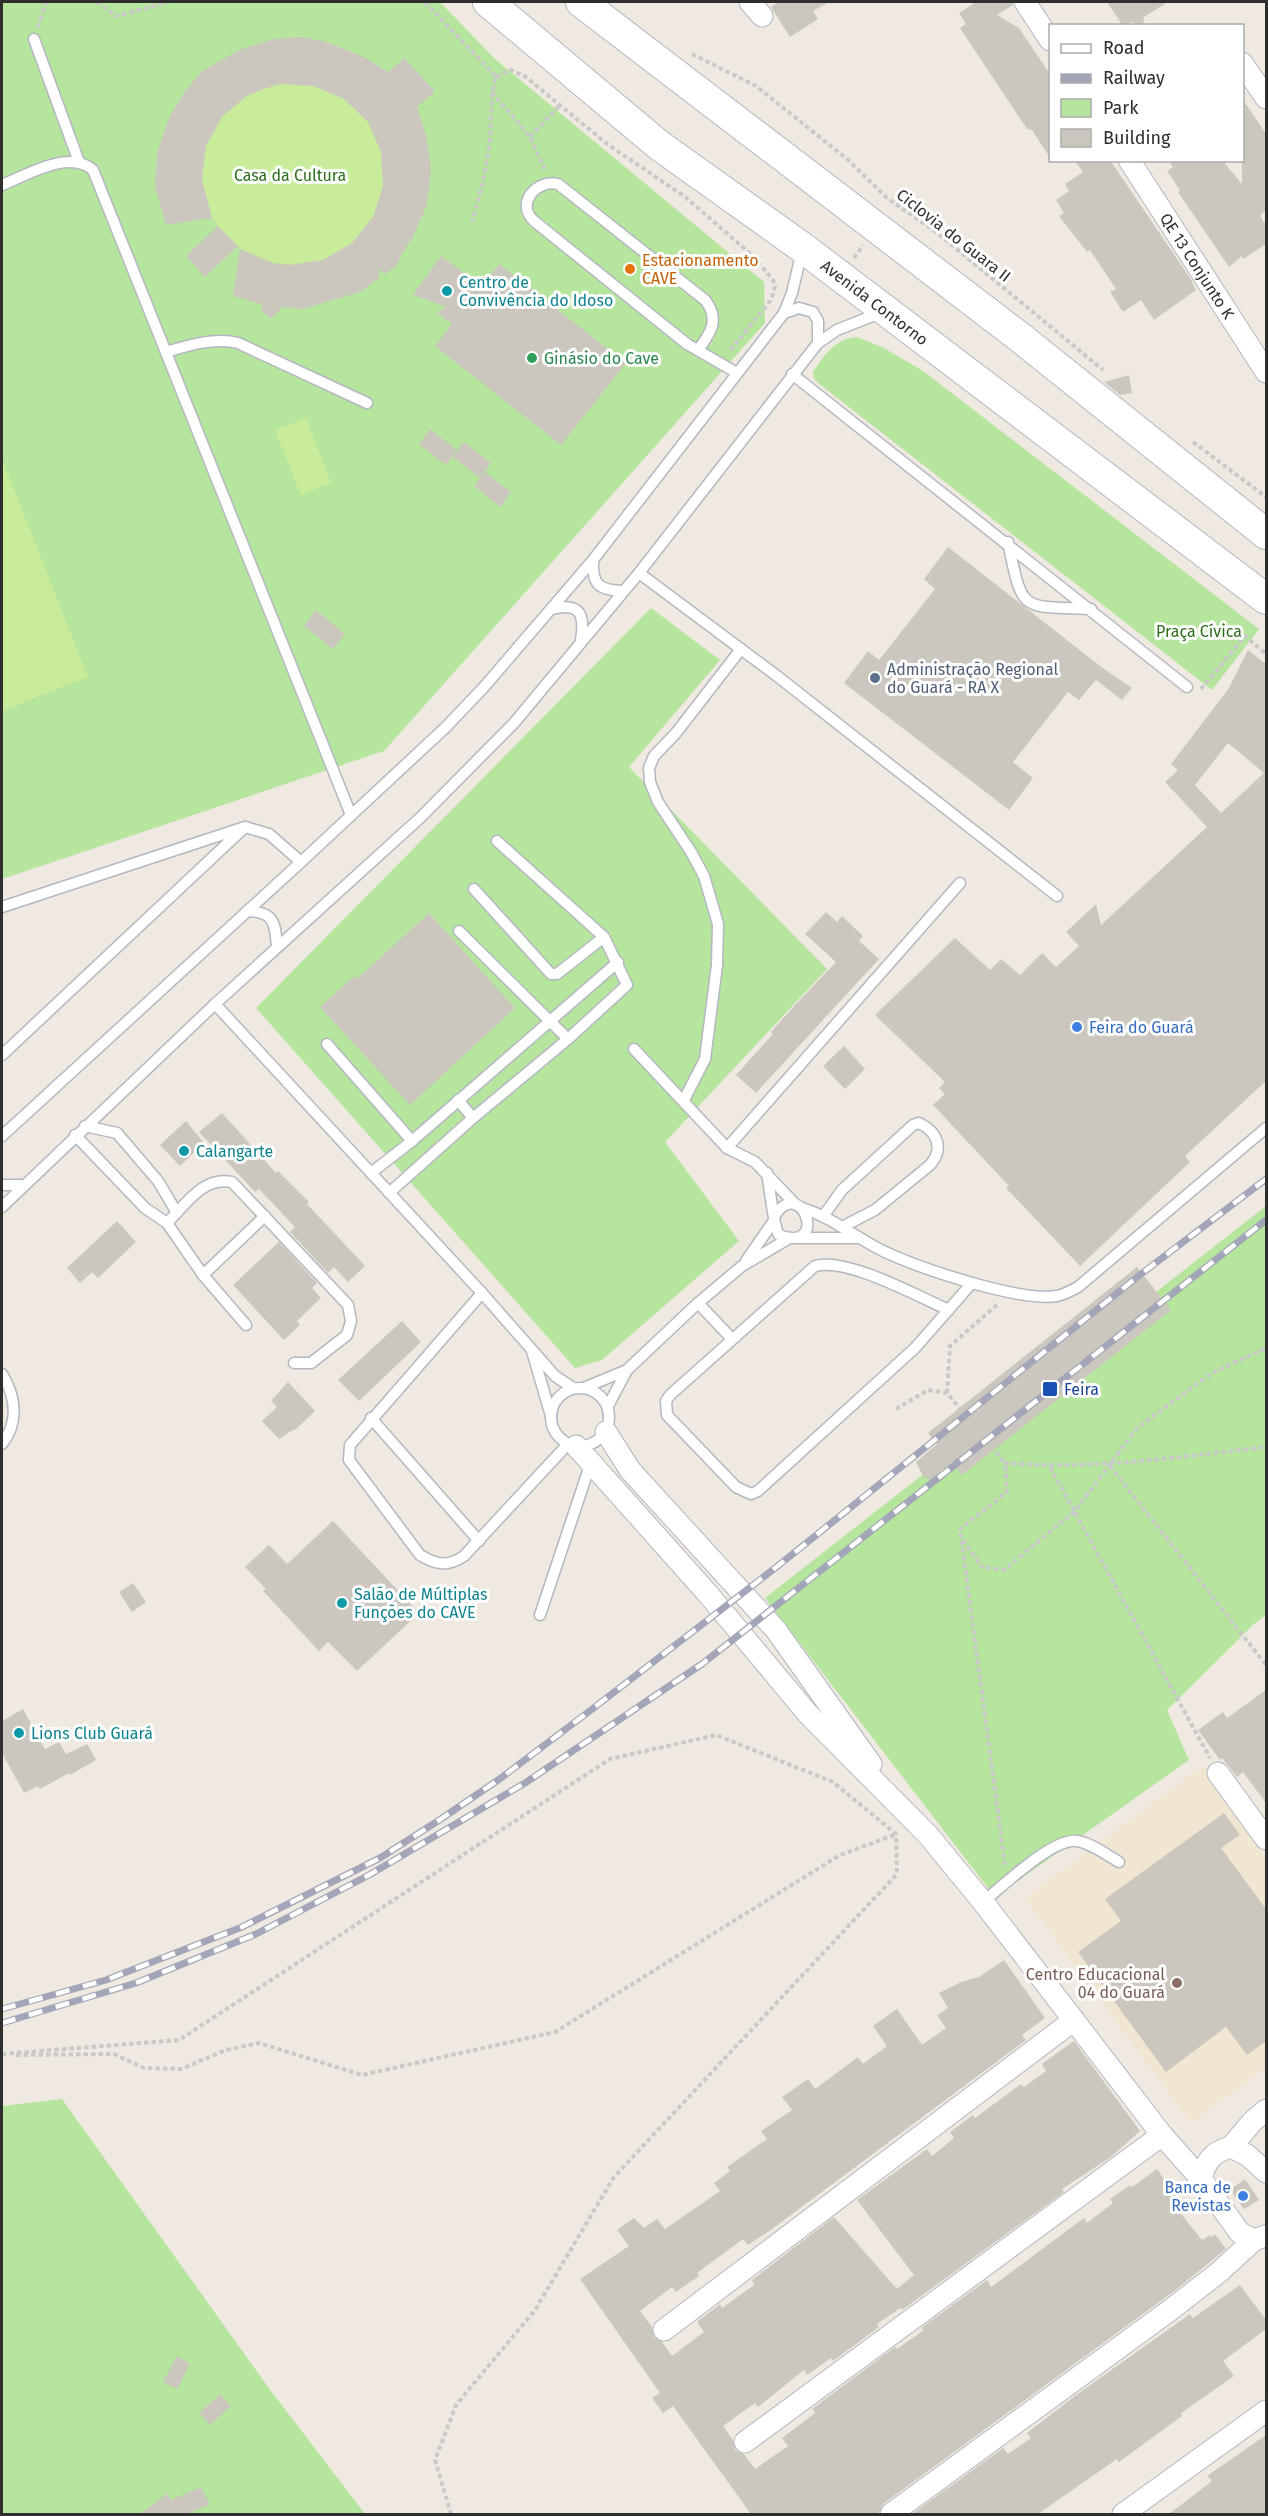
<svg xmlns="http://www.w3.org/2000/svg" width="1268" height="2516" viewBox="0 0 1268 2516" font-family="'Fira Sans',sans-serif">
  <rect width="100%" height="100%" fill="#efe9e1"/>
  <path fill="#f0e6d1" d="M1203,1766l63,93v209l-75,55 -166,-225z"/>
  <g fill="#b6e59e">
    <path d="M2,2h438l55,57 269,223 1,41 -381,428 -382,128z"/>
    <path d="M857,337l27,11 39,23 336,258 -47,61 -394,-307 -4,-5 -1,-6c12,-18 22,-33 44,-35z"/>
    <path d="M651,608l69,52 -91,107 198,202 -162,173 74,99 -137,119 -27,8 -319,-360z"/>
    <path d="M1266,1206v409l-12,9 -87,86 22,50 -194,137 -230,-299z"/>
    <path d="M62,2099l206,288 97,127h-363v-408z"/>
  </g>
  <g fill="#c9ec9a">
    <circle cx="293" cy="174" r="91"/>
    <path d="M306,418l25,65 -30,12 -26,-65z"/>
    <path d="M2,459l86,218 -86,34z"/>
  </g>
  <g fill="#cbc7bf" fill-rule="evenodd">
    <path d="M778,2h51l-16,9 5,8 -28,18 -19,-30z"/>
    <path d="M976,2h36l1,3 -16,10 22,13 31,46v84l-18,-28 -5,-1 -67,-101 6,-4 -7,-11z"/>
    <path d="M1107,2h61l-24,15 -1,9 -11,-4 -9,4z"/>
    <path d="M300,37l24,4 40,16 24,15 16,-14 31,33 -18,16 10,32 4,31 -4,35 -14,32 -12,18 -4,10 -12,9 -8,-6 3,9 -20,15 -57,17 -21,-2 -11,12 -8,-7 -2,-8 -28,-8 7,-47 33,14 16,2 34,-5 29,-17 21,-26 10,-31 -2,-34 -13,-30 -24,-23 -31,-13 -34,-2 -31,11 -26,22 -16,29 -4,33 10,39 -46,7 -11,-38 2,-34 12,-35 14,-24 18,-22 38,-22 35,-11z"/>
    <path d="M1242,98l24,36v76l-6,5 6,11v18l-23,15 -1,-3 -13,11 -51,-75 2,-2 -13,-19 6,-4 -5,-7h54l20,24z"/>
    <path d="M1074,160h36l80,118 6,12 -42,30 -13,-20 -18,12 -13,-20 6,-3 -26,-39 -3,2 -28,-36 5,-3 -8,-13 13,-9 -4,-7 18,-12z"/>
    <path d="M218,226l20,20 -33,31 -19,-21z"/>
    <path d="M441,256l41,30 17,-22 127,99 -65,82 -126,-99 17,-22 -16,-12 11,-5 -34,-12z"/>
    <path d="M1129,375l3,18 -12,2 -16,-13z"/>
    <path d="M430,429l27,21 -11,15 -27,-21z"/>
    <path d="M464,442l27,21 -11,15 -27,-21z"/>
    <path d="M485,472l26,20 -11,15 -26,-21z"/>
    <path d="M948,547l156,122 28,19 -10,12 -26,-20 -17,20 -11,-8 -55,70 20,16 -24,32 -165,-127 24,-32 11,9 56,-71 -11,-10z"/>
    <path d="M316,610l29,24 -12,15 -29,-23z"/>
    <path d="M1248,650l18,14v417l-81,75 5,6 -110,104 -74,-78 3,-2 -76,-81 12,-11 -6,-6 6,-6 -70,-67 80,-77 35,32 11,-11 19,16 22,-22 14,14 23,-21 -13,-14 30,-28 5,21 106,-98 -42,-45 13,-12 -7,-6 58,-76zM1228,743l36,30 -43,40 -26,-28z"/>
    <path d="M826,912l11,10 5,-6 21,20 -4,5 20,18 -123,134 -20,-18 37,-41 -2,-2 25,-28 40,-42 -31,-28z"/>
    <path d="M429,913l86,95 -105,97 -90,-98 34,-31 3,3z"/>
    <path d="M844,1046l21,23 -20,20 -22,-23z"/>
    <path d="M222,1113l54,60 2,-2 31,31 -2,2 58,62 -17,16 -14,-15 -6,6 -38,-41 5,-5 -36,-38 -4,3 -56,-60z"/>
    <path d="M186,1121l18,22 -24,23 -20,-21z"/>
    <path d="M117,1221l19,21 -38,36 -6,-6 -12,11 -13,-15z"/>
    <path d="M279,1242l38,41 -5,5 9,10 -24,23 3,4 -16,15 -51,-55z"/>
    <path d="M1137,1267l34,43 -209,165 -10,-13 -22,18 -7,-4 -7,-14 21,-18 -9,-11z"/>
    <path d="M402,1321l19,21 -62,59 -21,-21z"/>
    <path d="M288,1382l27,29 -20,19 -1,-1 -15,10 -17,-18 15,-14 -6,-6z"/>
    <path d="M333,1521l86,92 -62,58 -29,-29 -9,9 -56,-60 3,-2 -21,-22 24,-22 18,19z"/>
    <path d="M133,1583l13,19 -14,10 -13,-20z"/>
    <path d="M1266,1690v113l-23,-31 -6,5 -15,-19 -2,2 -22,-30 25,-18 4,6z"/>
    <path d="M23,1709l22,40 14,-7 7,12 21,-10 9,16 -26,15 -1,-2 -29,16 -2,-3 -14,7 -22,-40v-32z"/>
    <path d="M1224,1813l16,22 -19,13 45,61v132l-19,14 -21,-28 -60,45 -88,-120 43,-31 -16,-22z"/>
    <path d="M1004,1960l41,58 -23,17 4,5 -254,189 -24,16 -5,-6 -46,34 2,3 -23,16 -4,-5 -32,24 12,16 2,11 8,4 10,14 32,-24 -7,-10 23,-18 2,4 32,-23 -2,-5 82,-63 63,72 17,-14 -57,-75 70,-51 5,7 22,-18 -4,-6 23,-17 2,3 46,-34 3,3 22,-16 -4,-7 32,-23 66,90 -29,26 -49,32 2,3 -162,118 -2,-2 -23,16 2,3 -46,34 -2,-3 -24,17 -3,-5 -46,37 -3,-4 -32,23 10,14 2,10 9,4 11,15 33,-23 -6,-8 33,-25 -3,-4 83,-62 2,2 27,-19 -3,-2 66,-48 4,7 93,-69 3,5 26,-20 -3,-4 20,-14 2,2 25,-18 29,42 -5,3 21,26 8,-5 2,2 3,-3 11,15 -53,43 -290,212 -5,10h-127l-78,-108 -10,7 -11,-15 8,-5 -80,-114 49,-33 -12,-16 17,-12 10,10 13,-9 8,10 55,-38 -6,-8 16,-12 -3,-4 40,-28 -6,-8 31,-21 -10,-13 26,-18 7,10 43,-32 5,7 24,-18 -14,-20 24,-17 25,36 24,-17 -9,-13 11,-7 -9,-15 22,-11 18,-5z"/>
    <path d="M1245,2179l14,21 -15,9 -14,-19z"/>
    <path d="M1240,2285l26,35v9l-43,32 11,15 -53,37 1,3 -63,46 -2,-3 -79,55h-126l91,-66 5,6 23,-16 -4,-5 49,-38 114,-81 3,4z"/>
    <path d="M177,2356l13,8 -13,25 -14,-7z"/>
    <path d="M220,2394l11,12 -21,19 -11,-12z"/>
    <path d="M1266,2435v79h-97l43,-33 -5,-5z"/>
    <path d="M201,2487l9,17 -23,10h-47l28,-21 3,7z"/>
  </g>
  <g fill="none" stroke-linecap="round" stroke-linejoin="round">
    <defs>
      <g id="service">
        <path d="M34,39l45,123"/>
        <path d="M2,185c25,-10 67,-36 91,-15l258,645"/>
        <path d="M784,313l15,-5 14,4 5,9v22"/>
        <path d="M698,350c13,-17 22,-31 7,-50l-147,-116c-21,-5 -43,19 -24,37l153,123 50,29"/>
        <path d="M166,352c23,-7 49,-15 72,-9l129,60"/>
        <path d="M792,374l395,313"/>
        <path d="M1008,542c15,72 12,64 83,67"/>
        <path d="M593,561c-1,25 7,29 30,30"/>
        <path d="M639,573l138,103 280,220"/>
        <path d="M552,609c29,-7 33,6 29,31"/>
        <path d="M474,889l77,85h6l47,-37"/>
        <path d="M2,907l243,-80 24,7 32,28"/>
        <path d="M247,911c28,1 28,12 30,36"/>
        <path d="M459,931l109,108"/>
        <path d="M215,1004l267,289 73,83 18,12"/>
        <path d="M327,1044l85,97"/>
        <path d="M634,1049l93,99 28,14 40,42"/>
        <path d="M2,1055l243,-228"/>
        <path d="M458,1100l15,18"/>
        <path d="M684,1100l21,-41 12,-94 1,-41 -14,-48 -13,-24 -33,-50 -8,-20 -1,-14 5,-12 22,-23 65,-84"/>
        <path d="M85,1126l32,7 41,48 19,32"/>
        <path d="M75,1135l70,73 22,15"/>
        <path d="M2,1136l299,-274 145,-135 38,-40 109,-127 191,-247 8,-20 10,-42"/>
        <path d="M727,1148l233,-265"/>
        <path d="M371,1173l41,-32 206,-179"/>
        <path d="M767,1173c3,15 6,52 12,62 51,19 23,-60 -4,-20"/>
        <path d="M2,1185h21"/>
        <path d="M389,1193l84,-75 95,-79 59,-54 -23,-48 -107,-96"/>
        <path d="M2,1207l213,-203 206,-187 93,-94 125,-150 179,-230 19,-13 43,-17"/>
        <path d="M802,1208c32,10 52,29 81,43 36,17 136,51 174,45 8,-2 14,-5 21,-9l188,-159"/>
        <path d="M824,1215l18,-25 71,-65 6,-2c19,9 25,26 11,42l-55,45 -33,17"/>
        <path d="M797,1238h61"/>
        <path d="M746,1261l27,-39"/>
        <path d="M203,1275l62,-59"/>
        <path d="M482,1293l-132,152 -1,15 71,95c16,10 28,12 44,1l104,-112"/>
        <path d="M698,1303l34,36"/>
        <path d="M949,1310c-32,-14 -102,-53 -134,-44l-145,129 -4,6 1,14 69,72 15,7 7,-3 157,-143 57,-65"/>
        <path d="M246,1325l-43,-50 -36,-52c19,-19 36,-47 65,-41l116,123 3,16 -4,14 -36,28h-17"/>
        <path d="M532,1351l19,65"/>
        <path d="M2,1374c14,23 17,48 0,70"/>
        <path d="M586,1387l41,-17"/>
        <circle cx="580" cy="1417" r="29"/>
        <path d="M608,1406l19,-36 71,-67 44,-37 46,-27"/>
        <path d="M371,1418l108,123"/>
        <path d="M540,1615l51,-153"/>
        <path d="M983,1902c20,-16 69,-64 94,-61 14,2 30,14 42,21"/>
      </g>
      <g id="minor">
        <path d="M750,2l12,14"/>
        <path d="M1025,2l25,38"/>
        <path d="M1242,63l24,35"/>
        <path id="s1" d="M1129,160l137,212"/>
        <path d="M606,1432l24,38 146,160 95,134"/>
        <path d="M576,1446l132,148 100,120 120,121 55,67 179,233 39,44"/>
        <path d="M1218,1773l48,66"/>
        <path d="M1231,2147l21,-25 14,-12"/>
        <path d="M1265,2236l-11,4 -14,-7 -39,-54c5,-18 11,-27 30,-32l16,8 19,17"/>
        <path d="M664,2330l410,-310"/>
        <path d="M745,2442l417,-307"/>
        <path d="M891,2514l278,-203 49,-38 36,-33"/>
        <path d="M1123,2514l143,-103"/>
      </g>
      <g id="secondary">
        <path id="s2" d="M488,2l172,144 143,102 463,351"/>
        <path d="M581,2l436,333 249,199"/>
      </g>
    </defs>
    <use href="#service" stroke="#b4b7c1" stroke-width="13"/>
    <use href="#minor" stroke="#b4b7c1" stroke-width="23"/>
    <use href="#secondary" stroke="#b4b7c1" stroke-width="32"/>
    <g stroke="#c9c9c9" stroke-width="4" stroke-dasharray="4.5 3" stroke-linecap="butt">
      <path d="M2,2h1"/>
      <path d="M97,2l19,14 53,-14"/>
      <path d="M425,2l71,75c-7,21 -4,41 -6,62 -3,28 -10,56 -18,83"/>
      <path d="M38,27l8,-25"/>
      <path d="M692,54l64,32 91,73 40,39 49,34 167,138"/>
      <path d="M496,77l15,-7 15,7 81,67 77,52 69,60 20,24 2,7 -4,13 -43,53"/>
      <path d="M492,92l38,45 16,35"/>
      <path d="M530,137l30,-32"/>
      <path d="M854,258l9,-13"/>
      <path d="M1193,442l73,55"/>
      <path d="M1201,689l44,-53 21,18"/>
      <path d="M947,1393l3,-47 48,-42"/>
      <path d="M896,1409l32,-19 19,3 14,17"/>
      <path d="M996,1452l9,11"/>
      <path d="M1110,1466l156,199"/>
      <path d="M1050,1467l160,291"/>
      <path d="M963,1540l19,27 22,3 71,-59 62,-83 75,-55 54,-25"/>
      <path d="M1005,1865l-45,-336 47,-37 -2,-29c89,7 173,-6 261,-16"/>
      <path d="M2,2054l177,-14 431,-281 106,-24 117,47 63,52 1,40 -283,303 -79,133 -79,95 -21,55 16,54"/>
      <path d="M16,2055l98,-1 30,14 37,1 45,-19 33,-7 103,32 193,-43 285,-177 57,-21"/>
    </g>
    <use href="#service" stroke="#fff" stroke-width="10"/>
    <use href="#minor" stroke="#fff" stroke-width="21"/>
    <use href="#secondary" stroke="#fff" stroke-width="30"/>
    <defs>
      <g id="rail">
        <path d="M2,2009l104,-29 136,-53 138,-69 61,-39 60,-41 90,-68 188,-145 362,-291 125,-95"/>
        <path d="M2,2023l134,-40 120,-49 113,-59 156,-92 177,-119 564,-444"/>
      </g>
    </defs>
    <use href="#rail" stroke="#a3a6b8" stroke-width="7"/>
    <use href="#rail" stroke="#fff" stroke-width="4.5" stroke-dasharray="14" stroke-linecap="butt"/>
  </g>
  <circle fill="#e8710a" stroke="#fff" stroke-width="2" cx="630" cy="269" r="6"/>
  <g fill="#0f9aa8" stroke="#fff" stroke-width="2">
    <circle cx="447" cy="291" r="6"/>
    <circle cx="184" cy="1151" r="6"/>
    <circle cx="342" cy="1603" r="6"/>
    <circle cx="19" cy="1733" r="6"/>
  </g>
  <circle fill="#2e9e5b" stroke="#fff" stroke-width="2" cx="532" cy="358" r="6"/>
  <circle fill="#5c6f8a" stroke="#fff" stroke-width="2" cx="875" cy="678" r="6"/>
  <g fill="#3f7fe0" stroke="#fff" stroke-width="2">
    <circle cx="1077" cy="1027" r="6"/>
    <circle cx="1243" cy="2196" r="6"/>
  </g>
  <rect fill="#1a4fb4" stroke="#fff" stroke-width="2" x="1042" y="1381" width="16" height="16" rx="3"/>
  <circle fill="#8d6e63" stroke="#fff" stroke-width="2" cx="1177" cy="1983" r="6"/>
  <g text-anchor="middle" stroke-width="6" stroke-linejoin="round" paint-order="stroke">
    <g font-size="16" fill="#2c6e1b" stroke="#fff">
      <text x="290" y="181">Casa da Cultura</text>
      <text x="1199" y="637">Praça Cívica</text>
    </g>
    <g font-size="16" fill="#2e2e2e" stroke="#fff">
      <text transform="translate(954 235) rotate(38)" y="6">Ciclovia do Guara II</text>
      <text dy="6" stroke="none"><textPath href="#s1" startOffset="126">QE 13 Conjunto K</textPath></text>
      <text dy="6" stroke="none"><textPath href="#s2" startOffset="490">Avenida Contorno</textPath></text>
    </g>
    <g font-size="16" fill="#c56008" stroke="#fff" text-anchor="start">
      <text x="642" y="266">Estacionamento<tspan x="642" dy="18">CAVE</tspan></text>
    </g>
    <g font-size="16" fill="#0d838f" stroke="#fff" text-anchor="start">
      <text x="459" y="288">Centro de<tspan x="459" dy="18">Convivência do Idoso</tspan></text>
      <text x="196" y="1157">Calangarte</text>
      <text x="354" y="1600">Salão de Múltiplas<tspan x="354" dy="18">Funções do CAVE</tspan></text>
      <text x="31" y="1739">Lions Club Guará</text>
    </g>
    <g font-size="16" fill="#27864d" stroke="#fff" text-anchor="start">
      <text x="544" y="364">Ginásio do Cave</text>
    </g>
    <g font-size="16" fill="#4e5e75" stroke="#fff" text-anchor="start">
      <text x="887" y="675">Administração Regional<tspan x="887" dy="18">do Guará - RA X</tspan></text>
    </g>
    <g font-size="16" fill="#366cbe" stroke="#fff" text-anchor="start">
      <text x="1089" y="1033">Feira do Guará</text>
      <text x="1231" y="2193" text-anchor="end">Banca de<tspan x="1231" dy="18">Revistas</tspan></text>
    </g>
    <g font-size="16" fill="#164399" stroke="#fff" text-anchor="start">
      <text x="1064" y="1395">Feira</text>
    </g>
    <g font-size="16" fill="#785e54" stroke="#fff" text-anchor="end">
      <text x="1165" y="1980">Centro Educacional<tspan x="1165" dy="18">04 do Guará</tspan></text>
    </g>
  </g>
  <rect width="1268" height="2516" fill="none" stroke="#2e2e2e" stroke-width="6"/>
  <rect x="1049" y="24" width="195" height="138" fill="#ffffff" stroke="#ababab" stroke-width="1.5"/>
  <rect x="1061" y="44" width="30" height="9" fill="#ffffff" stroke="#ababab" stroke-width="1.5"/>
  <text x="1103" y="54" font-size="18" fill="#2e2e2e">Road</text>
  <rect x="1061" y="74" width="30" height="9" fill="#a3a6b8" stroke="#ababab" stroke-width="1.5"/>
  <text x="1103" y="84" font-size="18" fill="#2e2e2e">Railway</text>
  <rect x="1061" y="99" width="30" height="18" fill="#b6e59e" stroke="#ababab" stroke-width="1.5"/>
  <text x="1103" y="114" font-size="18" fill="#2e2e2e">Park</text>
  <rect x="1061" y="129" width="30" height="18" fill="#cbc7bf" stroke="#ababab" stroke-width="1.5"/>
  <text x="1103" y="144" font-size="18" fill="#2e2e2e">Building</text>
</svg>
